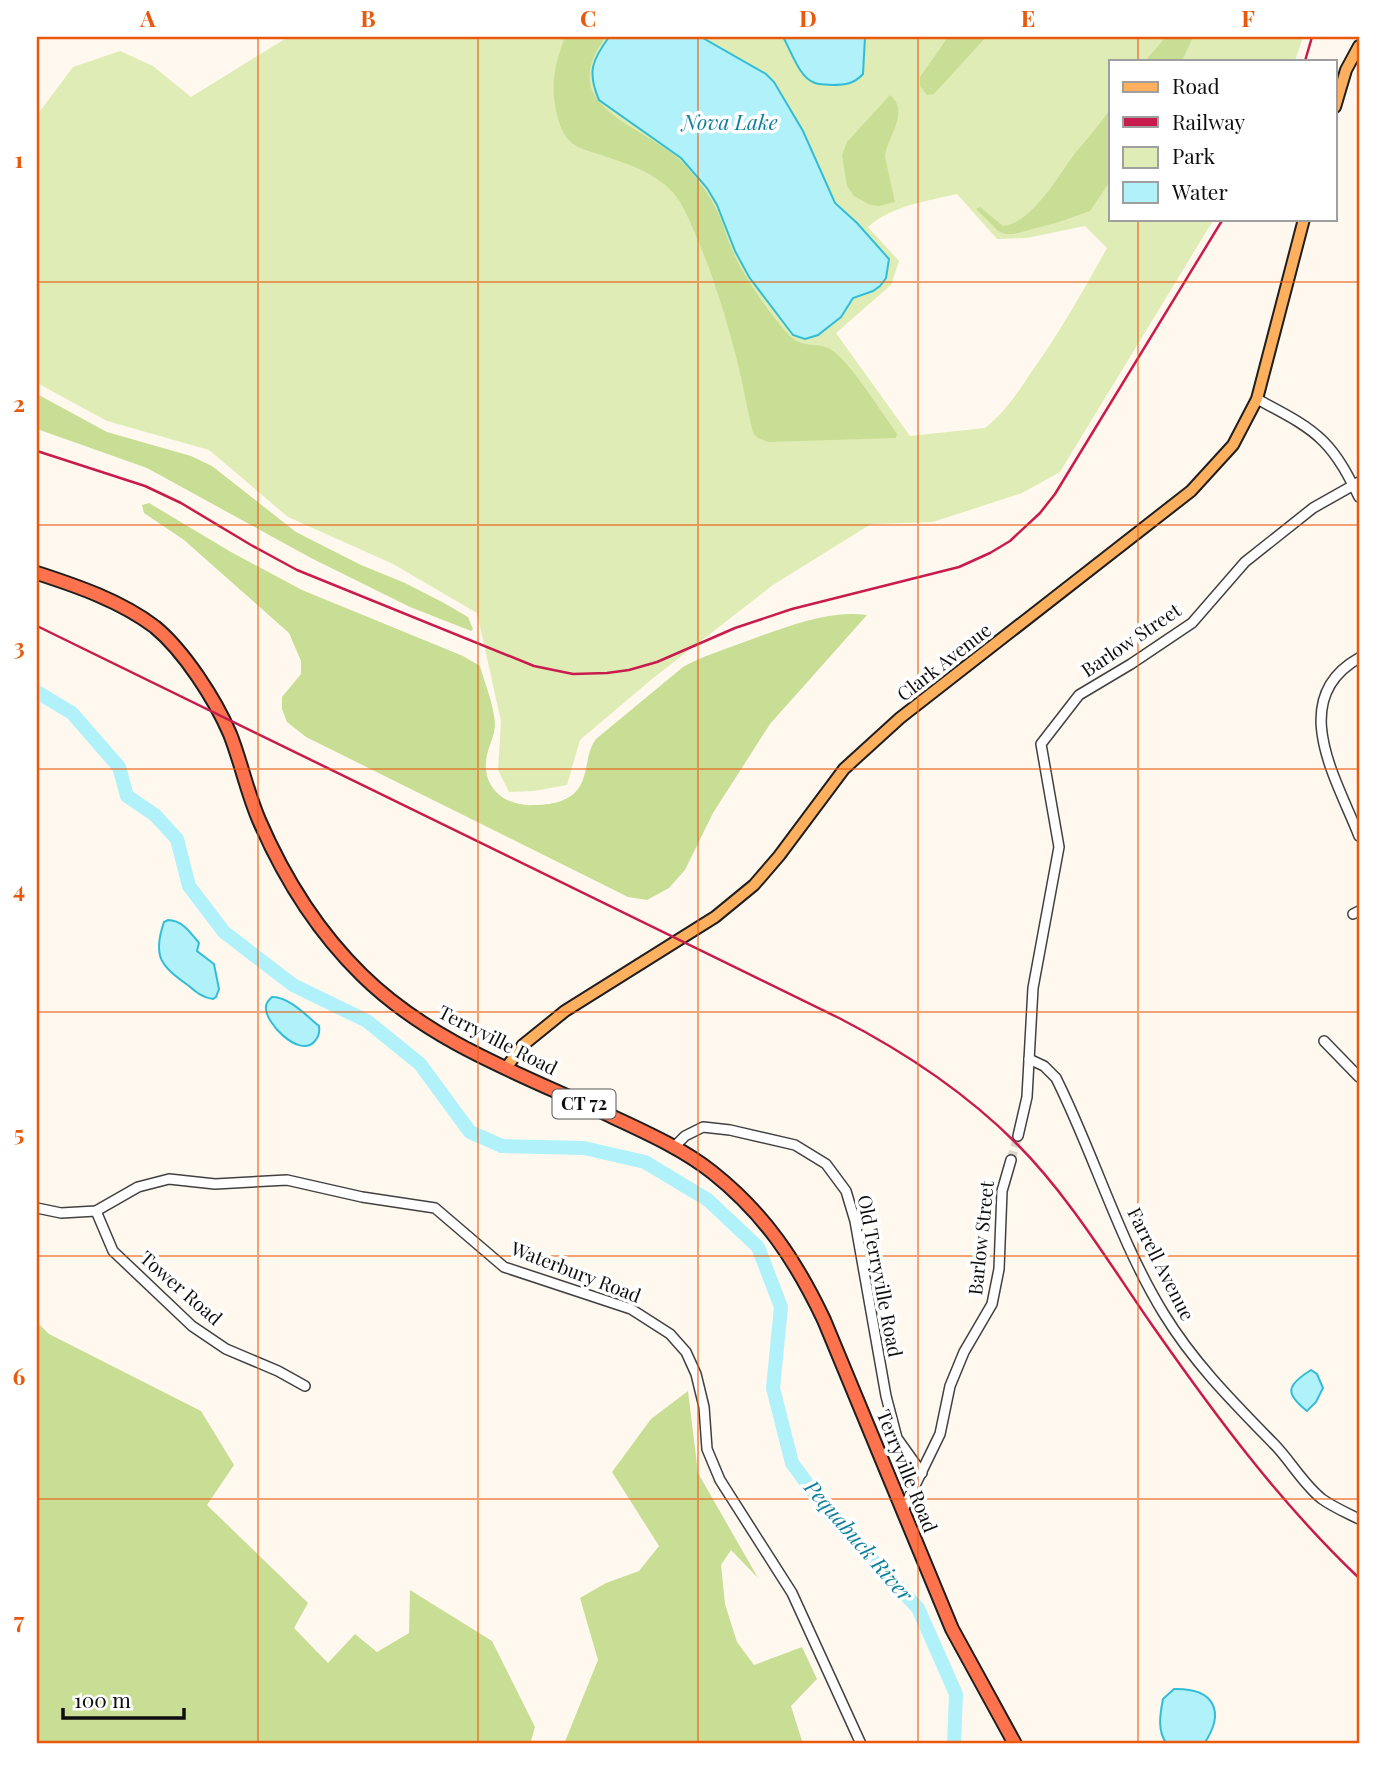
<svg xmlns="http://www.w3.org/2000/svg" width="1396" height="1781" viewBox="0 0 1396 1781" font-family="'Playfair Display',serif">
  <rect width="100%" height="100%" fill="#fff8ef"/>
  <path fill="#e0ecb5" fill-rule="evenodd" d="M288,37h495l34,47 25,1 21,-11 2,-37h438l-8,24h-184v158h103l-154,253 -38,21 -89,29 -62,2 -98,61 -121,94 -72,61 -13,45 -33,6 -25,1 -11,-22 3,-49 -24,-108 -84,-49 -105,-47 -79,-67 -102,-29 -70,-38v-268l36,-48 47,-16 33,15 38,31zM957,194l40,45 30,-1 58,-12 22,22c-24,43 -48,86 -77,126 -13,20 -26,39 -45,54l-75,8 -74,-103 55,-48 8,-24 -31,-34c23,-21 59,-26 89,-33z"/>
  <g fill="#c8de94">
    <path d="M565,37h41c-12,16 -21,34 -14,53 11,29 68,49 90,72 12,13 24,27 32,43 9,15 12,33 20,49 13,28 33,55 53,79 15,17 28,8 43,16 19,11 49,60 63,79l4,6 -1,4 -128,4 -10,-4 -5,-5c-6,-24 -10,-49 -16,-73 -13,-51 -30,-104 -53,-151 -15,-32 -52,-44 -83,-54 -11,-4 -25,-6 -33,-16 -7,-7 -10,-20 -12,-29 -6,-26 0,-50 9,-73z"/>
    <path d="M948,37h38l-52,57 -7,1 -7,-9v-9z"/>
    <path d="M1166,37h27l-11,24h-37z"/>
    <path d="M890,95c21,17 -4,43 -5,62l10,45 -16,4 -9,-1 -16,-9 -7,-10 -5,-31 5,-13z"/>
    <path d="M1111,108v72l-21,31 -31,11 -45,12h-9l-7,-3 -22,-22 4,-2 23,19c30,-3 56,-52 73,-74 12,-14 24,-28 35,-44z"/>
    <path d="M37,394l70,38 84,24 21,10 84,66 65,33 44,18 39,20 24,14 5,12 -2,2 -61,-24 -99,-49 -164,-90 -110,-39z"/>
    <path d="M149,503l82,49 71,38 161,66 17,10c5,18 14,39 15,58 0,11 -6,21 -8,31 -7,32 18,52 47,50 16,0 34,-3 44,-16 11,-15 7,-36 18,-50l87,-72c20,-11 40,-17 61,-25 38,-13 82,-33 123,-27l-97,109 -57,89 -28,57 -16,18 -22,12 -19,-3 -322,-160 -19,-15 -5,-13v-12l19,-23v-13l-12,-28 -105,-93 -40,-27 -2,-8z"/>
    <path d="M37,1322l12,12 152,77 33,54 -27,40 101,98 -14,25 34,35 27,-29 22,18 32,-19 1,-43 82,51 43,86 -5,17h-493z"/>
    <path d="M688,1391l10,82 60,105 -27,-28 -10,15 4,39 12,38 17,23 48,-18 15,32 -26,27 12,38h-239l34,-84 -18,-62 26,-15 33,-12 20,-25 -47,-74 39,-53z"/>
  </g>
  <g fill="#b0f1fa" stroke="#32bdd6" stroke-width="2">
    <path d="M609,37h92l65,37 8,8 29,49 32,72 22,20 32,36 -3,19 -6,8 -7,5 -20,7 -12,19 -23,18 -13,4 -12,-4 -44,-58 -14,-26 -18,-46 -10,-17 -26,-30 -82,-58c-12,-28 -7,-40 10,-63z"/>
    <path d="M783,37h82l-2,37c-9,10 -18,11 -31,11 -6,-1 -12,0 -17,-2 -16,-5 -24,-33 -32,-46z"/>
    <path d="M168,920c14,0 23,13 31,23l-2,8 17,13 5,25 -3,8 -3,2c-10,-1 -17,-7 -24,-13 -28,-20 -37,-29 -25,-64z"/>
    <path d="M272,997c16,-1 35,19 47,29 1,6 0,11 -5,16 -15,16 -50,-20 -48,-35 0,-5 3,-7 6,-10z"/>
    <path d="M1311,1370l6,4 6,14 -7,14 -9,9c-23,-18 -20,-26 4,-41z"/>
    <path d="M1174,1689c40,-1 52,22 30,55h-37c-10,-12 -7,-30 -4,-45z"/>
  </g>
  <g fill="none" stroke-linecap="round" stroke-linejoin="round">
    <path stroke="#b0f1fa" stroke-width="14" d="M37,692l35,21 47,54 8,29 28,19 22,24 12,47 35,46 69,53 74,36 53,43 50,68 32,14 82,2 61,14 63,38 50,47 23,60 -8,81 19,75 39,53 87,92 38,86 -2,50"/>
    <path stroke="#dbd5cd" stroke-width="9" stroke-dasharray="9 4.5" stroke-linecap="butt" d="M1011,1160l7,-24"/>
    <defs>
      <g id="minor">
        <path d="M1257,399c22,12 48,24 66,42 16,16 26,36 36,56"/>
        <path d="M1359,658c-73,41 -22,122 0,178"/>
        <path d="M1353,914l6,-3"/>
        <path d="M1324,1041l35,36"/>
        <path d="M1029,1059l15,7 12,12c38,76 63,163 108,236 30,49 69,88 109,129 17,17 30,41 49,56 11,8 25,14 37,20"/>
        <path d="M1018,1136l9,-39 6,-109 26,-141 -18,-103 38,-49 52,-31 61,-41 53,-61 68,-54 46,-26"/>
        <path d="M673,1148l12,-12 18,-9 27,3 65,15 31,19 20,27 9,30 31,175 11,42 25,35"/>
        <path d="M37,1208l24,5 35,-2 42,-24 31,-8 46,5 72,-4 75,17 73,11 69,59 127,42 39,25 16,18 10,22 8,33 3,42 13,31 72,113 69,151"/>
        <path d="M96,1211l17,40 79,75 34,23 52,22 27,15"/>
        <path d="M903,1510l37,-76 10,-48 14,-34 28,-48 7,-35 3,-78 9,-31"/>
      </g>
      <g id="major">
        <path d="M1335,107l11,-37 13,-24"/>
        <path d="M506,1068l17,-23 42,-34 150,-94 39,-32 25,-29 65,-87 56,-51 291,-227 42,-46 24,-46 47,-180"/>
      </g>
      <path id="highway" d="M37,573c40,13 84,28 118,54 29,24 60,72 75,107 11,28 17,58 29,86 25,58 58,111 103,155 70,69 164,101 251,142 34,16 70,32 99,55 53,42 84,89 112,148l128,309 63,115"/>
    </defs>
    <use href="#minor" stroke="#414141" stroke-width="12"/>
    <use href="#major" stroke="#1f1f1f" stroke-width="14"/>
    <use href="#highway" stroke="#1f1f1f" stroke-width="16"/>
    <use href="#minor" stroke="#fff" stroke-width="9"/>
    <use href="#major" stroke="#ffb05f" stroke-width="10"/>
    <use href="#highway" stroke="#fe734e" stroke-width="12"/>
    <g stroke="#c81c4f" stroke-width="2.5">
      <path d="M1305,61l7,-24"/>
      <path d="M37,451l108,35 36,17 70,42 46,25 237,96 39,8 34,-1 22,-3 28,-8 78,-34 57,-19 167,-42 31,-14 20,-12 30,-28 15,-19 168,-275"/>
      <path d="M37,626l802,392c64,33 126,74 177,125 53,53 93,120 136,182 63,90 127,177 207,253"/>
    </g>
  </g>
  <path fill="none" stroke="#e8590c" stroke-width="2" stroke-opacity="0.55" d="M258,37v1707M478,37v1707M698,37v1707M918,37v1707M1138,37v24M1138,219v1525M37,282h1322M37,525h1322M37,769h1322M37,1012h1322M37,1256h1322M37,1499h1322"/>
  <g text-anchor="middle" stroke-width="7" stroke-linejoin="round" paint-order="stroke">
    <rect fill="#fff" stroke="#565656" stroke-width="2" x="552.5" y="1089.5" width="63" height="29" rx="5"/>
    <g font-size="18" font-weight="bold" fill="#0e0e0e">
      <text x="584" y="1110">CT 72</text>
    </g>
    <g font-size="19" fill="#0e0e0e" stroke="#fff">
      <text transform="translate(1131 640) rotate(-34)" y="7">Barlow Street</text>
      <text transform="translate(944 662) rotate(-38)" y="7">Clark Avenue</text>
      <text transform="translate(498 1040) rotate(27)" y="7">Terryville Road</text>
      <text transform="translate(981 1238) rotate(-84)" y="7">Barlow Street</text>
      <text transform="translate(1161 1264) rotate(63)" y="7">Farrell Avenue</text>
      <text transform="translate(576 1272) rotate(21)" y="7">Waterbury Road</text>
      <text transform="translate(880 1276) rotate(79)" y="7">Old Terryville Road</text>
      <text transform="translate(181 1288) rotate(41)" y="7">Tower Road</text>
      <text transform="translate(907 1471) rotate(68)" y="7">Terryville Road</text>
    </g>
    <g font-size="21" font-style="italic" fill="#0e7f99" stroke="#fff">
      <text x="730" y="130">Nova Lake</text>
      <text transform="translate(858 1541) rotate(49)" y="7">Pequabuck River</text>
    </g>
  </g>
  <rect width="1396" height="1781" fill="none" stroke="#ffffff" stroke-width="77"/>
  <rect x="1109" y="60" width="228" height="161" fill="#ffffff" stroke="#9f9f9f" stroke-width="2"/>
  <rect x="1123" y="82" width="35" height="10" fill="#ffb05f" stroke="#9f9f9f" stroke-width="2"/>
  <text x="1172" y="94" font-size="21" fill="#0e0e0e">Road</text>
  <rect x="1123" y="117" width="35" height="10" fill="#c81c4f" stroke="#9f9f9f" stroke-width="2"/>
  <text x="1172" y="130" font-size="21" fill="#0e0e0e">Railway</text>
  <rect x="1123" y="147" width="35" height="21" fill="#e0ecb5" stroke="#9f9f9f" stroke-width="2"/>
  <text x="1172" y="164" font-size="21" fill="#0e0e0e">Park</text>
  <rect x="1123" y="182" width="35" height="21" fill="#b0f1fa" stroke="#9f9f9f" stroke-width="2"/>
  <text x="1172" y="200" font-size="21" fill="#0e0e0e">Water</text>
  <path d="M63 1708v10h121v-10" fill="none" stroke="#0e0e0e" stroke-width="3.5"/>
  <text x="74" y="1708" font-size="21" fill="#0e0e0e" stroke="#ffffff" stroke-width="5" paint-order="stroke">100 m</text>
  <rect x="38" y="38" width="1320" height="1704" fill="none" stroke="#e8590c" stroke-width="2.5"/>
  <g font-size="23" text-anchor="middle" font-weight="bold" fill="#e8590c">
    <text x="148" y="27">A</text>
    <text x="368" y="27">B</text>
    <text x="588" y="27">C</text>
    <text x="808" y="27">D</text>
    <text x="1028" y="27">E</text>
    <text x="1248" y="27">F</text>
    <text x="19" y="168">1</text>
    <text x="19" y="412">2</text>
    <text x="19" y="655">3</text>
    <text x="19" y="898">4</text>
    <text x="19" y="1142">5</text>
    <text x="19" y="1385">6</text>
    <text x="19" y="1629">7</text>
  </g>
</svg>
